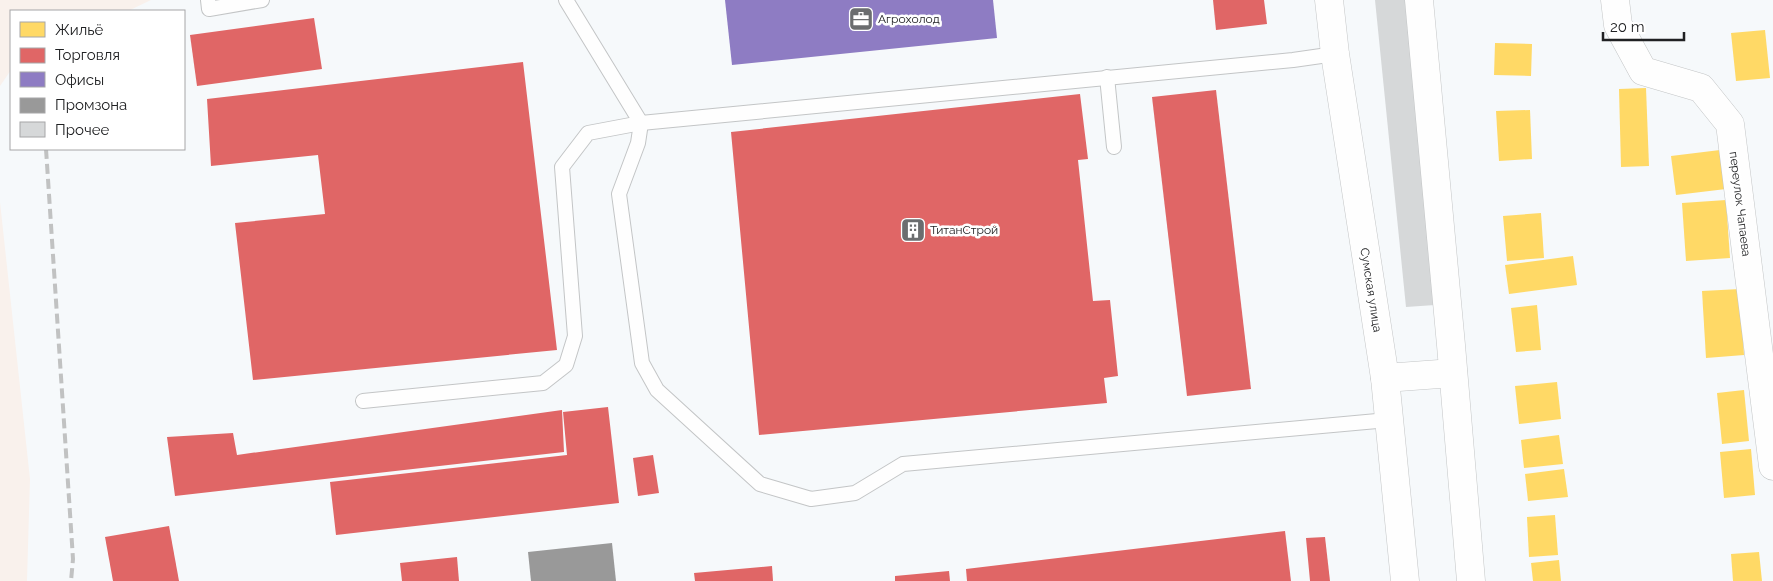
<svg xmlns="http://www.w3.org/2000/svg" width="1773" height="581" viewBox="0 0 1773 581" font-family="Raleway,sans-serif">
  <rect width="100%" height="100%" fill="#f6f9fb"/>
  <g fill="#f9f1ec">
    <path d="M0,0h151l-23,11h-117v59l-11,16z"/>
    <path d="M0,202l30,277 -3,102h-27z"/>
  </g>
  <g fill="#ffd966">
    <path d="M1765,30l5,48 -34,3 -5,-48z"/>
    <path d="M1495,43l37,1 -1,32 -37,-1z"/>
    <path d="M1646,88l3,78 -28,1 -2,-78z"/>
    <path d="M1530,110l2,49 -33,2 -3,-50z"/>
    <path d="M1720,150l6,39 -50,6 -5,-39z"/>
    <path d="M1726,200l4,58 -44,3 -4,-58z"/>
    <path d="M1541,213l3,45 -37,3 -4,-45z"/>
    <path d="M1573,256l4,29 -68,9 -4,-29z"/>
    <path d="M1740,289l4,66 -38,3 -4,-67z"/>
    <path d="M1537,305l4,45 -25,2 -5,-44z"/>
    <path d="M1557,382l4,37 -42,5 -4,-38z"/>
    <path d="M1744,390l5,51 -27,3 -5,-51z"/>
    <path d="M1559,435l4,29 -39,4 -3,-28z"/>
    <path d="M1751,449l4,46 -31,3 -4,-46z"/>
    <path d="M1564,469l4,28 -40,4 -3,-27z"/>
    <path d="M1555,515l3,40 -29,2 -2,-40z"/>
    <path d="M1759,552l3,29h-29l-2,-27z"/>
    <path d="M1559,560l2,21h-28l-2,-18z"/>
  </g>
  <g fill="#e06666">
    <path d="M1213,0h51l3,24 -51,6z"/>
    <path d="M314,18l8,51 -125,17 -7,-51z"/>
    <path d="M523,62l34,288 -304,30 -18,-157 90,-9 -7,-59 -107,11 -4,-67z"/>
    <path d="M1216,90l35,299 -64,7 -35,-299z"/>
    <path d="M1080,94l8,65 -10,1 15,141 17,-1 8,76 -14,2 3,25 -348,32 -28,-303z"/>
    <path d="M608,407l11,96 -283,32 -6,-53 237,-27 -4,-43z"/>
    <path d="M562,410l2,42 -389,44 -8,-59 66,-4 4,22z"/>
    <path d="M653,455l6,38 -21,3 -5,-38z"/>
    <path d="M169,526l10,55h-66l-8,-44z"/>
    <path d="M1285,531l6,50h-324l-1,-12z"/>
    <path d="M1325,537l5,44h-20l-4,-43z"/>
    <path d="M457,557l2,24h-57l-2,-18z"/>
    <path d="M772,566l1,15h-78l-1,-8z"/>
    <path d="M949,571l1,10h-55v-5z"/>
  </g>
  <path fill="#8e7cc3" d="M725,0h268l4,38 -265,27z"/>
  <path fill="#999" d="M612,543l4,38h-85l-3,-29z"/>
  <path fill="#d6d8d9" d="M1375,0h30l30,305 -29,2z"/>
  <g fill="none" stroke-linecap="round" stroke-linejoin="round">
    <defs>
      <g id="service">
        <path d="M208,0l1,9 53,-9"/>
        <path d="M566,0l75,123 -3,20 -19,51 23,169 15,27 103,94 51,15 44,-6 48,-29 485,-44"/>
        <path d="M1107,77l7,70"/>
        <path d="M363,401l180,-18 23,-18 9,-29 -13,-169 26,-34 53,-10 652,-63 42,-6"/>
      </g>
      <g id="minor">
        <path d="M1419,0l32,345 20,236"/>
        <path d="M1615,0l3,25 25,46 58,17 29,36 43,342"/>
        <path d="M1385,378l68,-5"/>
      </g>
      <path id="primary" d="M1329,0l6,54 50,324 20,203"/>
    </defs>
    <use href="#service" stroke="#c3c5c6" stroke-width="16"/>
    <use href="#minor" stroke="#c3c5c6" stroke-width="29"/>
    <use href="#primary" stroke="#c3c5c6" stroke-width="29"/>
    <use href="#service" stroke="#fefefe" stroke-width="14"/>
    <use href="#minor" stroke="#fefefe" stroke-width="28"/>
    <use href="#primary" stroke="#fefefe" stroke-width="28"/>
    <path stroke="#c1c2c2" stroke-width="4" stroke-dasharray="10 5" stroke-linecap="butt" d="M46,149l27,410 -2,22"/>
  </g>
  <defs>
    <symbol id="office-square" viewBox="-11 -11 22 22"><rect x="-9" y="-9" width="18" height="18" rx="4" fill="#6b6d6f" stroke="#fff"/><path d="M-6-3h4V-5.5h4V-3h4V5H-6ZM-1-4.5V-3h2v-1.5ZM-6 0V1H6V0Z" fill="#fff"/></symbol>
    <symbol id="building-square" viewBox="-11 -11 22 22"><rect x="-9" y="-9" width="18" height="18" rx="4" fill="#6b6d6f" stroke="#fff"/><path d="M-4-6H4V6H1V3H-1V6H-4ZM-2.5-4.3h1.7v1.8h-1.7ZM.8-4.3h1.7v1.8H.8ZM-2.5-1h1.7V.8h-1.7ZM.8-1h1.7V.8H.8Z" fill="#fff"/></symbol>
  </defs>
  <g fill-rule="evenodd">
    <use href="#office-square" x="847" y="5" width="28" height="28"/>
    <use href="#building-square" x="899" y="216" width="28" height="28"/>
  </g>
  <g text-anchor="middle" stroke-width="5" stroke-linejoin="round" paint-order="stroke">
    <g font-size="12" fill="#202123" stroke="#fff" text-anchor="start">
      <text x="878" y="23">Агрохолод</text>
      <text x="930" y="234">ТитанСтрой</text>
    </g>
    <g font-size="12" fill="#202123" stroke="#fff">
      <text transform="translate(1740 204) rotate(83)" y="4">переулок Чапаева</text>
      <text transform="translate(1371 290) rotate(81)" y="4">Сумская улица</text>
    </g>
  </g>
  <rect x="10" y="10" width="175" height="140" fill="#ffffff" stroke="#a6a6a7"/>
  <rect x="20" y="22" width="25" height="15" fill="#ffd966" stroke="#a6a6a7"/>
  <text x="55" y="35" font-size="15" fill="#202123">Жильё</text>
  <rect x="20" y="48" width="25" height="15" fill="#e06666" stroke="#a6a6a7"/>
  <text x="55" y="60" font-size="15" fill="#202123">Торговля</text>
  <rect x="20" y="72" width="25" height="15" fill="#8e7cc3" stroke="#a6a6a7"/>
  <text x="55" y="85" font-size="15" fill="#202123">Офисы</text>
  <rect x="20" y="98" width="25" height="15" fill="#999999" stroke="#a6a6a7"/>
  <text x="55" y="110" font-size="15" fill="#202123">Промзона</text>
  <rect x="20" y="122" width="25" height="15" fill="#d6d8d9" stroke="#a6a6a7"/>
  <text x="55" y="135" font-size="15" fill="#202123">Прочее</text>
  <path d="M1603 32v8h81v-8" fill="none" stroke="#202123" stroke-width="2.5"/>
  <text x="1610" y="32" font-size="15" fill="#202123" stroke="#ffffff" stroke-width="4" paint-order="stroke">20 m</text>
</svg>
